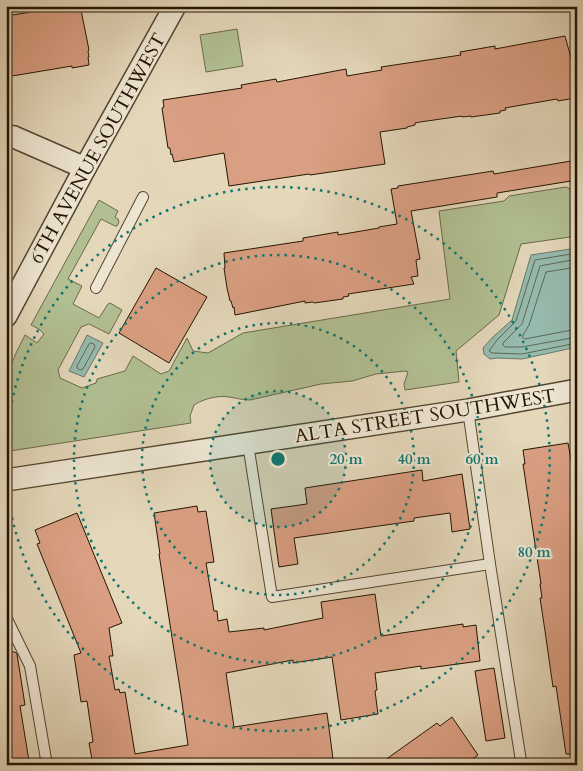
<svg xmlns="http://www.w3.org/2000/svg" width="583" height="771" viewBox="0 0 583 771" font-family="Cardo,serif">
  <rect width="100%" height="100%" fill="#e4d7ba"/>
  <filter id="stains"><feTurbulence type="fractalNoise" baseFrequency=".004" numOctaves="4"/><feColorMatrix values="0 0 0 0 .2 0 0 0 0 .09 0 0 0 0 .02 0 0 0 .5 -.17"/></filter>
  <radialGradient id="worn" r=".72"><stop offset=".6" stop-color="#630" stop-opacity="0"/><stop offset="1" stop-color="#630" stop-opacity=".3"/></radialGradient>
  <g fill="#b1bf92" stroke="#6a6a4a">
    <path d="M237,29l6,37 -37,6 -6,-37z"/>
    <path d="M566,187l6,3 5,-1v47l-56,8 -22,71 -43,36 3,31 -54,8 -1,-6 4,-12 -3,-1 -29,3 -24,7 -31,3 -71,16c-8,0 -14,-2 -21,-3 -11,-2 -26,2 -35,8l-4,11 1,7 -181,28 -4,-3v-70l10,-25 9,-18 12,8 7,-9 -5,-5 -8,-4 68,-125 19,11 -3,6 3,2 1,3 -2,4h-2l-14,-7 -33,60 14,7 -9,18 26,14 9,-14 2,-1 12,7 -13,24 -20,-10 -8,3 -23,43 2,8 22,10 14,-5 1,-4 28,-8 8,-15 28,18 8,-3 18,-33 6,13 15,2 35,-20 207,-34 -11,-88 65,-10 5,-5z"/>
  </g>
  <g fill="#96baad" stroke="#687869">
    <path d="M577,248v99l-55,12 -25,-1 -7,1 -6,-5 -1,-6 10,-11 19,-17 19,-65z"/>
    <path d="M87,335l16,8 -19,34 -15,-6z"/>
  </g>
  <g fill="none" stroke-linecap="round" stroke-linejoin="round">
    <g stroke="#5d6858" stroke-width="1">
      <path d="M577,253l-42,7 -19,61 -19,19 -8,11 3,2 30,1 55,-11"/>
      <path d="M577,259l-37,7 -18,58 -19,19v2l2,2h17l55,-10"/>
      <path d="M577,267l-31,5 -17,53 -7,12 3,2 52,-10"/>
      <path d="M91,343l3,1 1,3 -12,22 -3,1 -3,-2v-2l12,-22z"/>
    </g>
  </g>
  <g fill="#da9f82" stroke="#241502">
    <path d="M61,6h18l1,4h1l8,40 -1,1 1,6h-1l1,8 -17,3v-2l-66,11v-61l45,-7v-1z"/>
    <path d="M565,36l6,22 4,25h-1l1,7h-1l1,8 -17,3 -1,-2 -41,7 -11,2 1,2 -6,1v2l-29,4v-1l-9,1v-1l-42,6 -5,1v2l-8,2v1l-27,4 5,32 -75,11 -1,-1 -80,12 -5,-33 -50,9 -2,-8 -1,1 -1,-7h-2l-6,-40 2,-1 -1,-7 79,-12 -1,-3 35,-6 1,3 69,-13 1,7 35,-6 -1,-3 80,-12 -1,-3 35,-6v3z"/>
    <path d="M577,160v20l-80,13v4l-86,14 9,48 -4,1 2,16 -7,1 3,7 -66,10 1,2 -6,1v2l-29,4 -1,-1 -8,1v-2l-70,14 -1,-8 -1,1 -2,-7h-1l-3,-13 -3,-20h1l-1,-15 79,-12v-3l35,-6v3l41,-7v-1l18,-3 -6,-35 7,-1v-2l95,-15 1,3z"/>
    <path d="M156,268l51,29 -38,66 -50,-30z"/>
    <path d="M568,443l9,51v260h-11l-10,-68 -3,1 -8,-56 -5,-33h2l-2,-14h1l-18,-120h2l-2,-14z"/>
    <path d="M422,470l1,11 39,-7 8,55 -18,3 -2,-19 -36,5v3l-120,17 4,26 -19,3 -8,-58 36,-5 -2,-16z"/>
    <path d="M197,506l1,6 8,-1 8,51 -8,1 8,48h3l1,10 9,-2 2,13 35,-4v2l59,-12 -2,-16 54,-8 6,42 82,-12v3l13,-2 4,36 -59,8v-3l-46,7 2,17 -2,1 3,23 -37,6 -9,-63 -39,6v-3l-67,13 8,54 93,-14 6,46 -38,6h-202l-4,-22 4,-1 -6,-41 -6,1 -7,-47 7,-2 -44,-109 3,-1 -5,-13 42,-17 45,110 -13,5 4,28h-4l6,34 4,-1 1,4 5,-1 10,62 53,-9 -7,-50 -22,-141h1l-6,-41z"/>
    <path d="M6,652h9l2,2 8,51 -5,1 9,55 -17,3 -6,-33z"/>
    <path d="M494,668l11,70 -19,3 -11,-70z"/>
    <path d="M452,717l26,38 -13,10h-87l59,-42 3,3z"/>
  </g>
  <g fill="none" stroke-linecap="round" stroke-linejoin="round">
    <defs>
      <g id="lane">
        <path d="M96,288l47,-91"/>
        <path d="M468,410l22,154 31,197 -1,4"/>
        <path d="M248,444l24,153 218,-33"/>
        <path d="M6,617l24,49 17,99"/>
      </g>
      <g id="street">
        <path d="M6,136l8,1 71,31"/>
        <path d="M6,316l79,-148 90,-162"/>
        <path d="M6,480l462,-70 109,-20"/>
      </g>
    </defs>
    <use href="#lane" stroke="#544630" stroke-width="12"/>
    <use href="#street" stroke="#544630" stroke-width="24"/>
    <use href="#lane" stroke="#ede5d2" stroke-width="10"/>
    <use href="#street" stroke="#ede5d2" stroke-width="21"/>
  </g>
  <circle cx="278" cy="459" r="68" fill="#0f766e" fill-opacity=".12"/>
  <g fill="none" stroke="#0f766e" stroke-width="2.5" stroke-dasharray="2.5 5">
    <circle cx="278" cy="459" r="68"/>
    <circle cx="278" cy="459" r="136"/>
    <circle cx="278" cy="459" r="204"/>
    <path d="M6 447A272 272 0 1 1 6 471"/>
  </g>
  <g text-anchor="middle" stroke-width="4.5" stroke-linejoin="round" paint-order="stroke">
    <g font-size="19" fill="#241502" stroke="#ede5d2">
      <text transform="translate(97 148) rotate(-61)" y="7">6TH AVENUE SOUTHWEST</text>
      <text transform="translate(425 415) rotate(-9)" y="7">ALTA STREET SOUTHWEST</text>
    </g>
  </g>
  <circle cx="278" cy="459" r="8" fill="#0f766e" stroke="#ede5d2" stroke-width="2.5"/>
  <g font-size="15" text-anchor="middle" font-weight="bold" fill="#0f766e" stroke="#ede5d2" stroke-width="4.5" stroke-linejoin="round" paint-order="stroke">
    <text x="346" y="464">20 m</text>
    <text x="414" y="464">40 m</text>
    <text x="482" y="464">60 m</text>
    <text x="534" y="557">80 m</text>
  </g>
  <rect width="583" height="771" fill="none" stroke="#e4d7ba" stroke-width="25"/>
  <rect x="8" y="8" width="568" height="756" fill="none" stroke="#241502" stroke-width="2.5"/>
  <rect x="12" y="12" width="558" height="746" fill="none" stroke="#241502"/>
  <rect width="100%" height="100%" filter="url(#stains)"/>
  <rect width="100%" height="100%" fill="url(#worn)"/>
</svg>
